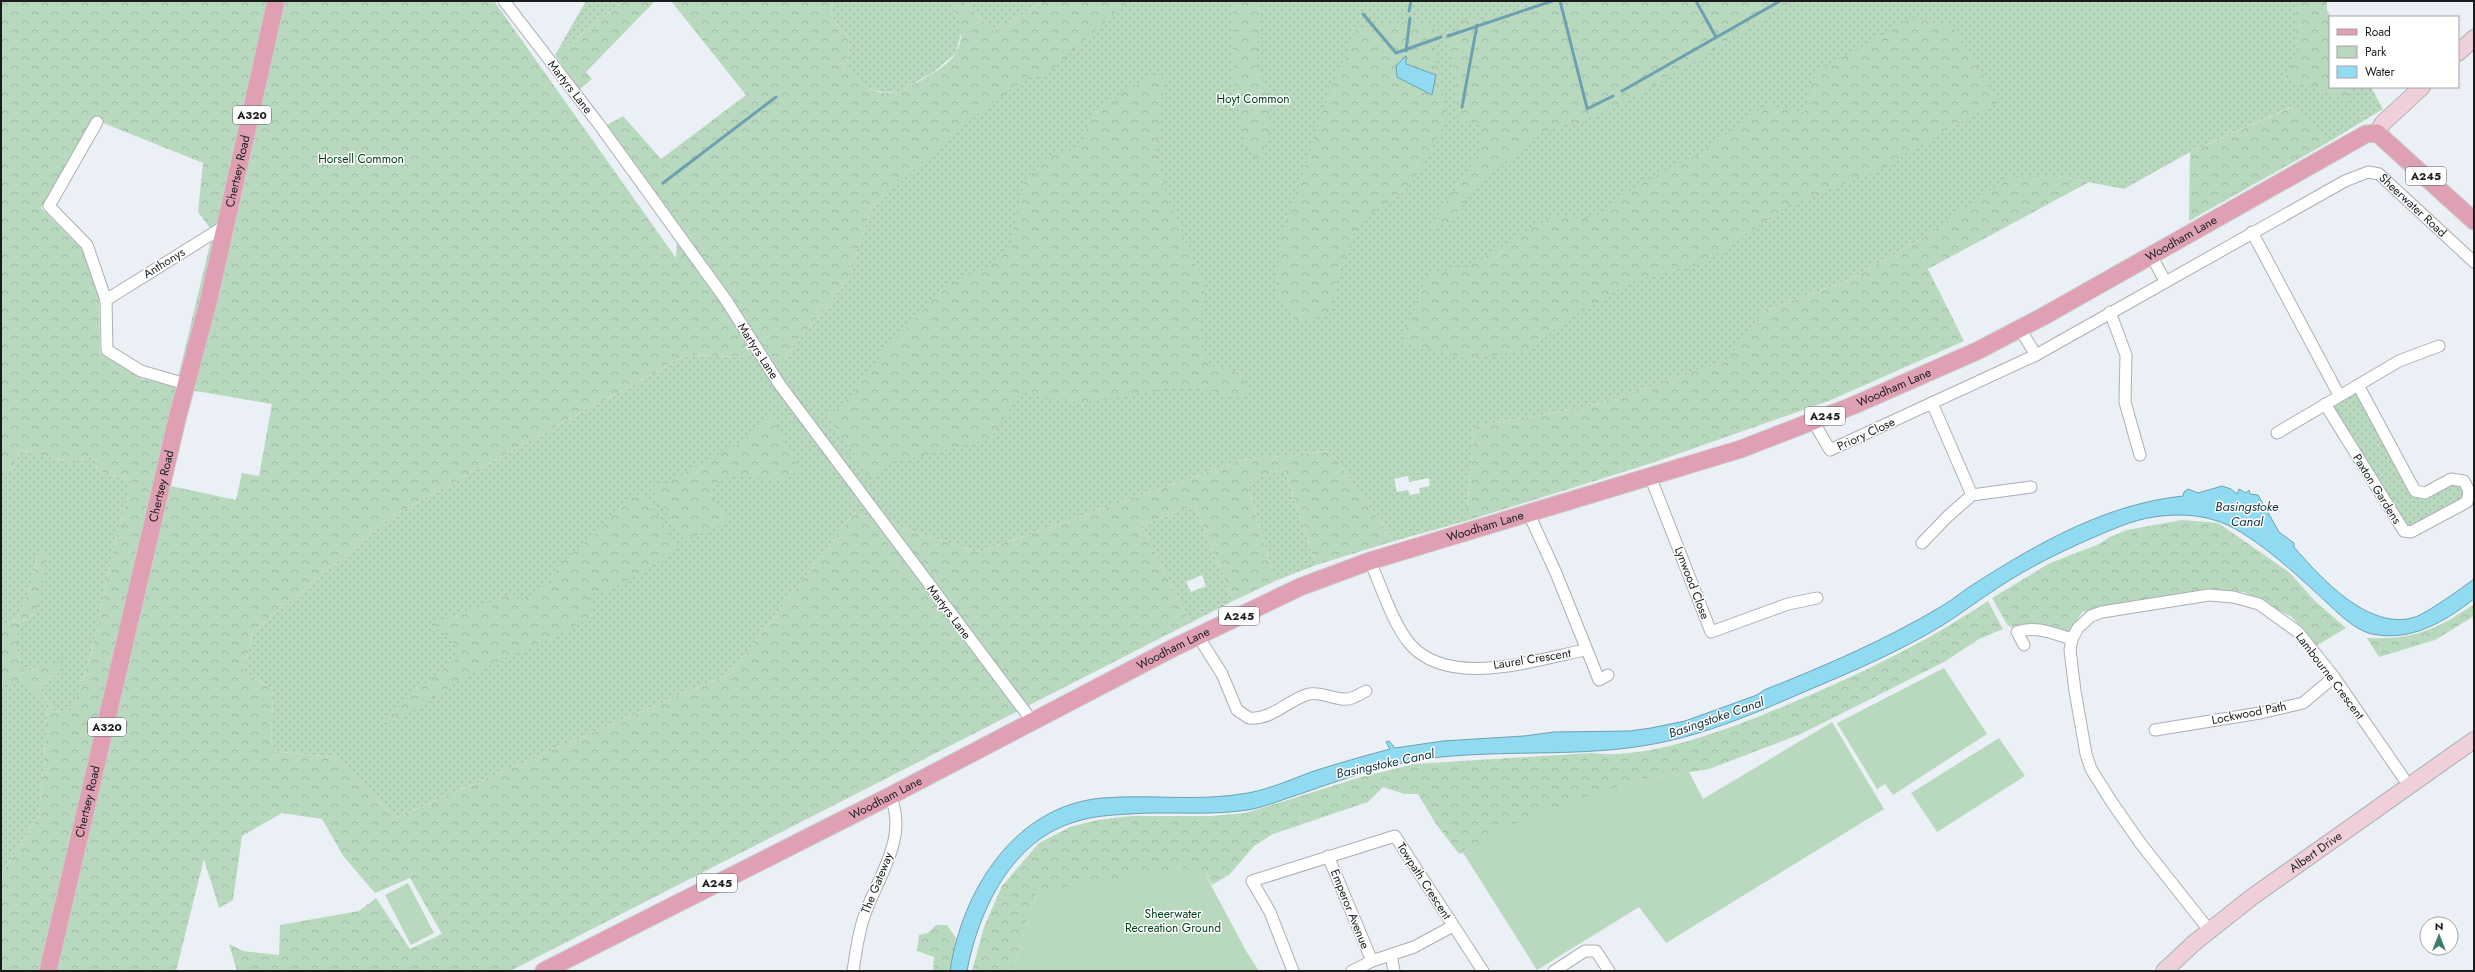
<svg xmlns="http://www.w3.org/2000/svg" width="2475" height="972" viewBox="0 0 2475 972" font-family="Jost,sans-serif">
  <defs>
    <pattern id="grass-dots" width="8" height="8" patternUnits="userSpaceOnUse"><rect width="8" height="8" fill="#b9d9be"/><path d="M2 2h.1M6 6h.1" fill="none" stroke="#9ebaa3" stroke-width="1.8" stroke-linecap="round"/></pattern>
    <pattern id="forest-crowns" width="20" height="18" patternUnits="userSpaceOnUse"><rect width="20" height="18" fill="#b9d9be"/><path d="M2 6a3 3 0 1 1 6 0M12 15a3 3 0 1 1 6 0" fill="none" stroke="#9ebaa3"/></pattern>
  </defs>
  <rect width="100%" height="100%" fill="#eaf0f5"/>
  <g fill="url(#grass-dots)" fill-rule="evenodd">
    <path d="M586,1h37l-68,54z"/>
    <path d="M833,1h210l-49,30 -29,-28 -11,6 8,20 -6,24 -22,19 -33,19 -17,2 -22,-7 -18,-18 6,-17 -3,-16 -11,-11 -5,-10z"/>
    <path d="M1092,1h1230l9,16 -1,70h41l12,22 -56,34 -34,-37 -103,46 -66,37 -67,-13 -133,61 -75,43 -85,31 -38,50 -136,45 -116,21 -8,94 -72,20 -64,-90 -88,9 -263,92 -125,-39 -123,160 -336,145 -61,-61 -63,-6 2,-62 -30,-17 10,-40 143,-118 291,-159 97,3 64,-78 23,-70zM1408,476l1,6 20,-4 1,8 -11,2 1,5 -10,2 -2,-5 -11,2 -3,-13z"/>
    <path d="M2358,385l56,106 50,-10 3,21 -56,30 -86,-128z"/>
    <path d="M20,450l53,13 16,-7 8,5 -1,10 36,10 -17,61 -24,112 -18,56 -19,2 -14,-24 18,-14 -25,-5 -12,5 -3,-23v-27l17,-10 3,-62 -8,36 -13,31 -16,6v-154l12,-2z"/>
    <path d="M1284,468l32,97 -41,16 -28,-98z"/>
    <path d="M1194,505l39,96 -43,22 -48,-98zM1202,575l4,11 -15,6 -5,-10z"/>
    <path d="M20,678l26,23 1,23 -8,91 -38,60v-189z"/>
  </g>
  <g fill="url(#forest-crowns)" fill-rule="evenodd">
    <path d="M1,1h493l182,257 2,-34 -73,-98 18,-10 38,43 85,-64 -75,-94h162l-2,13 5,10 11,11 3,16 -6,17c12,11 22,21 38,25 16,4 67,-26 74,-40 9,-17 4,-29 -2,-44l2,-6h9l29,28 49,-30h85l-81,73 -21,4 -70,53 -85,79 -23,70 -64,78 -97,-3 -291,159 -143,118 -10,40 30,17 -2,62 63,6 61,61 336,-145 123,-160 125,39 263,-92 88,-9 64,90 -78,24 -32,-97 -37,15 28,98 -42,20 -39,-96 -52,20 48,98 -680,348h-273l-8,-27 14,7 36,4 1,-30 79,-14 17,-13 34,51 32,-15 -32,-56 -35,15 -31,-36 -22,-38 -40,-6 -40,23 -9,64 -14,8 -15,-49 -28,112h-175v-96l38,-60 8,-91 -1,-23 -26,-22 -19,7v-61l16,-6 13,-31 8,-36 9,2 -6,37 -6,23 -17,10v27l4,22 39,-12 -3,13 -18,14 14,24 19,-2 18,-56 24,-112 17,-61 -36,-10 1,-10 -8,-5 -16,7 -53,-13 -7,19 -12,2zM93,119l110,44 -5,49 15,20 -37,154 -34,-7 -42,-26 -1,-61 -17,-43 -41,-41zM190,390l82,14 -13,72 -17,-3 -6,27 -65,-14z"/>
    <path d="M623,1h32l-69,71 6,7 -13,11 -24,-35z"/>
    <path d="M1233,1h27l-3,67 12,26 1,34 -9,34 -16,-15 -12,-66z"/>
    <path d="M1540,1h252l-143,88 -58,28 -51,16 -60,51 -32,39 -20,6 51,-76 2,-29 -23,-3 -3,-41 -7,-41 16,-19 61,-5z"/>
    <path d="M2297,1h30v10l4,6 -1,70h25l-10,14 -33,-15 -28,-6 13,-26 -1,-44z"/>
    <path d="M1911,18l41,9 47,74 -125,71 -85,33 -81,56 -76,21 -67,39 -34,29 -61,9 -68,-17 25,-68 43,-8 83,-50 39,3 44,-33 63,-32 66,-49 39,7 11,-39z"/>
    <path d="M1402,22l33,5 1,28 11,64 -23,45 -21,29 -42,27 -18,40 -14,56 -34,4 -19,-28 4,-51 49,-148 28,-65z"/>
    <path d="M1150,77h16l-5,27 -4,47 10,45 38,91 -5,39 7,38 32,9 10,15 -6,11 -39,-10h-39l-86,15 -13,-5 -25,-2 -18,-8 -32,50 -105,26 -14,14 -47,-65 17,-7 43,-57 63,-66 40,-17 23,-25 13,-61 24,-25 32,-8 13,-38z"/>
    <path d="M2294,106l33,37 -138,78 1,-69z"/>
    <path d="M2009,176h48l32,6 -161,87 36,72 -133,59 -179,63 -186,58 8,-94 116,-21 135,-45 39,-50 85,-31 75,-43z"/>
    <path d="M771,416l29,54 -19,11 -48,-7 -25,15 20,32 -44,20 -34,-54 16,-4 77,-42z"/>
    <path d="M642,492l36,55c-27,21 -56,41 -89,48l5,20 -43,24 -79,34 -53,34 -37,19 19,-24 59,-46 -8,-18 -24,-14 39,-12 36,-16 20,3 29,-16 5,-17 32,-26 34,-35z"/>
    <path d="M2182,520l36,3 9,6 63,44 25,28 31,27 -30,18 -24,-29 -48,-25 -33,-2 -129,22 -12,21 -62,-7 -16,-28 58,-35 47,-18 13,-8 17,-7z"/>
    <path d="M1988,601l15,28 -24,10 -35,23 -143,72 -92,35 -75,12 -175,73 -23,-30 -18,-30h-14l-21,-7 -15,15 -95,32 -19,12 -24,28 -18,11 -7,-11 -168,18 -25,79h-40l12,-44 18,-41 37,-43 31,-16 27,-7 34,-4h80l35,-3 115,-36 54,-13 177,-11c52,7 125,-20 173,-39 78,-32 153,-66 223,-113z"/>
    <path d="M2474,604v12l-39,24 -56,17 -12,-19c45,2 70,-8 107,-34z"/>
    <path d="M936,925h11l9,13 -6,33h-17l1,-14 -17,-6 2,-16 9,-2z"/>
  </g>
  <g fill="#b9d9be">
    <path d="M1944,668l43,66 -94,61 -8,-11 -8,5 -40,-66z"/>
    <path d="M1832,722l52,87 -218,134 -27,-36 -102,63 -75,-119 66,-33 106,-37 55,-9 14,27z"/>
    <path d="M1999,738l26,38 -88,56 -26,-39z"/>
    <path d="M1182,868l23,6 41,77 13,20h-247l25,-79z"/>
    <path d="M408,883l26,50 -23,12 -26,-50z"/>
  </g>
  <g fill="#90daf2" stroke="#6ca1b2">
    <path d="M1406,56v8l30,11 -4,20 -35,-18 -1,-11z"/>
    <path d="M2222,486l9,3 6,5 2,-5 7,4 3,-3 1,4 8,1 21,37 15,11v4c26,30 75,85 121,70 12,-4 47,-29 59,-38v20c-30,23 -63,43 -102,35 -18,-4 -35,-22 -48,-34 -27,-25 -76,-71 -110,-80 -19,-6 -40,-6 -60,-3 -22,3 -43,13 -64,22 -32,14 -62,29 -91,48 -19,12 -37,26 -56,38 -44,27 -92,47 -139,67 -53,23 -104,45 -162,54 -75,12 -154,2 -230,15 -39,7 -77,21 -115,34 -16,5 -32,12 -49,15 -40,6 -80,1 -119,4 -17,1 -35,2 -51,7 -66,18 -99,88 -111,150h-17c12,-80 64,-165 152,-173 49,-4 97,4 146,-5 22,-4 44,-14 66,-22 25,-8 50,-15 76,-22l-4,-7 3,-1 6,7 48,-7 81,-5 30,-4 76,-1 21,-3 34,-7 72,-26 7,-5c61,-24 121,-50 178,-84 12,-7 23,-17 35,-24 63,-40 130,-78 206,-86l1,-4 4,-3 10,4z"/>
  </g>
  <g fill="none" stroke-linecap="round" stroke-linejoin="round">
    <g stroke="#6ca1b2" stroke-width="3">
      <path d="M1560,1l27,107"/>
      <path d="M1696,1l20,36"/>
      <path d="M1409,11l2,-10"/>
      <path d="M1363,14l33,39 45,-16"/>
      <path d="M1448,36l104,-35"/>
      <path d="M1406,51l4,-33"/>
      <path d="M1622,91l158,-90"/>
      <path d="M1462,107l15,-82"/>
      <path d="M1587,109l26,-13"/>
      <path d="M663,183l113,-86"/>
    </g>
    <defs>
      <g id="street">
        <path d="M504,1l94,122 128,177 54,85 252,336"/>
        <path d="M97,122l-48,84 38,39 19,55 1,50 34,21 45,13"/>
        <path d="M2252,232l87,163"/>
        <path d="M2151,255l14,26"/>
        <path d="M106,300l117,-73"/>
        <path d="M2110,312l16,43 -1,47 15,53"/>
        <path d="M2020,329l16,26"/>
        <path d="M1932,403l40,92"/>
        <path d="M2325,404l79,127 7,1 56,-30 2,-11 -5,-10 -13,-2 -26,14 -10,-2 -57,-106"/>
        <path id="s1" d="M1813,421l17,29 206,-95 309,-174 23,-9 11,2 95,88"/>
        <path d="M2277,433l122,-72 40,-15"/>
        <path d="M1650,476l61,156 77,-28 29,-6"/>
        <path d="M1528,512l28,61 43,107 9,-5"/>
        <path d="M1922,543l26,-27 24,-21 59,-8"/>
        <path d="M1370,561c11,25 23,63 40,83 39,45 125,16 175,6"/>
        <path d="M1198,636l24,38 15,36 12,8c24,2 38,-18 60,-24 15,-3 30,9 43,4 5,-2 10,-5 14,-7"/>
        <path d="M2024,645l-7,-13c19,-7 37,2 55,7"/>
        <path d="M2155,730l105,-17 43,-10 31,-26"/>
        <path d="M1328,856l44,105"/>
        <path d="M2209,930l-68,-86 -30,-43 -20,-32 -5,-15 -11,-63 -5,-41 2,-11 6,-11 13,-12 11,-4 107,-17 24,2 26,7 39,28 36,45 75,109"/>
        <path d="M1391,955l3,16"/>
        <path d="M853,971c3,-19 5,-38 12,-57 13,-37 44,-78 25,-118"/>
        <path d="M1293,971l-23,-59 -18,-31 143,-45 88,135"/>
        <path d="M1352,971l20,-10 42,-14 39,-21"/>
        <path d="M1554,971l31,-20h11l13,20"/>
      </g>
      <g id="secondary">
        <path d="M2458,53l16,-15"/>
        <path d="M2377,133l6,-10 39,-36"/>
        <path id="s2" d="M2164,971l30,-28 58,-46 222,-157"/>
      </g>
      <g id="primary">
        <path id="s3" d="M48,971l129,-552 32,-120 67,-298"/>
        <path id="s4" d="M544,971l346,-175 283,-148 127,-61 70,-26 371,-112 111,-43 125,-55 67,-35 322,-182 11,-1 97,88"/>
      </g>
    </defs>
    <use href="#street" stroke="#aaafb4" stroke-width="13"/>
    <use href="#secondary" stroke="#aaafb4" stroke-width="18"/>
    <use href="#primary" stroke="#cccdcd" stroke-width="19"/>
    <use href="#street" stroke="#fff" stroke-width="11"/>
    <use href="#secondary" stroke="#efcfda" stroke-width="16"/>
    <use href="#primary" stroke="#dfa0b4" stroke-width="17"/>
  </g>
  <g text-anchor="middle" stroke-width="3" stroke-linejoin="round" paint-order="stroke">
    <g fill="#fff" stroke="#5e5f60" stroke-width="1">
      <rect x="233" y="106" width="38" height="18" rx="3"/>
      <rect x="2406" y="167" width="40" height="18" rx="3"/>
      <rect x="1805" y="407" width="40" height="18" rx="3"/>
      <rect x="1219" y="607" width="40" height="18" rx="3"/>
      <rect x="88" y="718" width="38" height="18" rx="3"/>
      <rect x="697" y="874" width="40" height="18" rx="3"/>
    </g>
    <g font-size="11" font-weight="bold" fill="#191b1c">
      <text x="252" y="119">A320</text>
      <text x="2426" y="180">A245</text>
      <text x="1825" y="420">A245</text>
      <text x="1239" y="620">A245</text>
      <text x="107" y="731">A320</text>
      <text x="717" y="887">A245</text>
    </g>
    <g font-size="12" fill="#191b1c" stroke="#fff">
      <text transform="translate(570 87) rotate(52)" y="4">Martyrs Lane</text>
      <text dy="4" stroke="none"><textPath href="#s3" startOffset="822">Chertsey Road</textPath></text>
      <text dy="4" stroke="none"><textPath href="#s1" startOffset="697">Sheerwater Road</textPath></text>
      <text dy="4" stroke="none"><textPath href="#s4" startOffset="1799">Woodham Lane</textPath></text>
      <text transform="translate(164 263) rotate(-32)" y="4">Anthonys</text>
      <text transform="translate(758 351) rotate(57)" y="4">Martyrs Lane</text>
      <text dy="4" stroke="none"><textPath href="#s4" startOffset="1475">Woodham Lane</textPath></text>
      <text transform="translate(1866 434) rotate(-25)" y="4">Priory Close</text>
      <text dy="4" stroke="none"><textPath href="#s3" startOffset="498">Chertsey Road</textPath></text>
      <text transform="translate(2377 489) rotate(58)" y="4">Paxton Gardens</text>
      <text dy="4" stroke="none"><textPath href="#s4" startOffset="1043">Woodham Lane</textPath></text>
      <text transform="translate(1692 583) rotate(69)" y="4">Lynwood Close</text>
      <text transform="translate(949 612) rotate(53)" y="4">Martyrs Lane</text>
      <text dy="4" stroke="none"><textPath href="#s4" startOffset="707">Woodham Lane</textPath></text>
      <text transform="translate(1532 659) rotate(-9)" y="4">Laurel Crescent</text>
      <text transform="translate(2330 676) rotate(53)" y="4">Lambourne Crescent</text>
      <text transform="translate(2249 713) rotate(-11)" y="4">Lockwood Path</text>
      <text dy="4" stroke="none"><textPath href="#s4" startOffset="383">Woodham Lane</textPath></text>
      <text dy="4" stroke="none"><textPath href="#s3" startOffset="174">Chertsey Road</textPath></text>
      <text dy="4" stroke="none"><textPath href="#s2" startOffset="193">Albert Drive</textPath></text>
      <text transform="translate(1424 881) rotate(57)" y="4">Towpath Crescent</text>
      <text transform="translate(877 883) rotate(-68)" y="4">The Gateway</text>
      <text transform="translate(1350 909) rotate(68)" y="4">Emperor Avenue</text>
    </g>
    <g font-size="12" fill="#03411a" stroke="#fff">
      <text x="1253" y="103">Hoyt Common</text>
      <text x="361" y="163">Horsell Common</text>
      <text x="1173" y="918">Sheerwater<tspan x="1173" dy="14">Recreation Ground</tspan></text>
    </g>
    <g font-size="13" font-style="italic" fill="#10343e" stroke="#fff">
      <text x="2247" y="511">Basingstoke<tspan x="2247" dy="15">Canal</tspan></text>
      <text transform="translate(1716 717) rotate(-19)" y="5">Basingstoke Canal</text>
      <text transform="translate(1385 763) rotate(-12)" y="5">Basingstoke Canal</text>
    </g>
  </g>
  <rect width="2475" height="972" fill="none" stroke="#191b1c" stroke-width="4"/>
  <rect x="2329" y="16" width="130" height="72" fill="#ffffff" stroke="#a3a4a4"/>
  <rect x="2337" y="29" width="20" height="6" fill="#dfa0b4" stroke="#a3a4a4"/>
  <text x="2365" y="36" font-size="12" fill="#191b1c">Road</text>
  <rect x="2337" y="46" width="20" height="12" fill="#b9d9be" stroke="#a3a4a4"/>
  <text x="2365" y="56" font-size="12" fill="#191b1c">Park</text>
  <rect x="2337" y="66" width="20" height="12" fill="#90daf2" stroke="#a3a4a4"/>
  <text x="2365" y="76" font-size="12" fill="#191b1c">Water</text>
  <g transform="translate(2439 936)"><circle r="19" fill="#ffffff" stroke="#a3a4a4"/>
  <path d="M0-3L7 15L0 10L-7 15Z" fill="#3f7d6a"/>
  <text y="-6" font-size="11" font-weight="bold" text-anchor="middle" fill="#191b1c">N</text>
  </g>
</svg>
